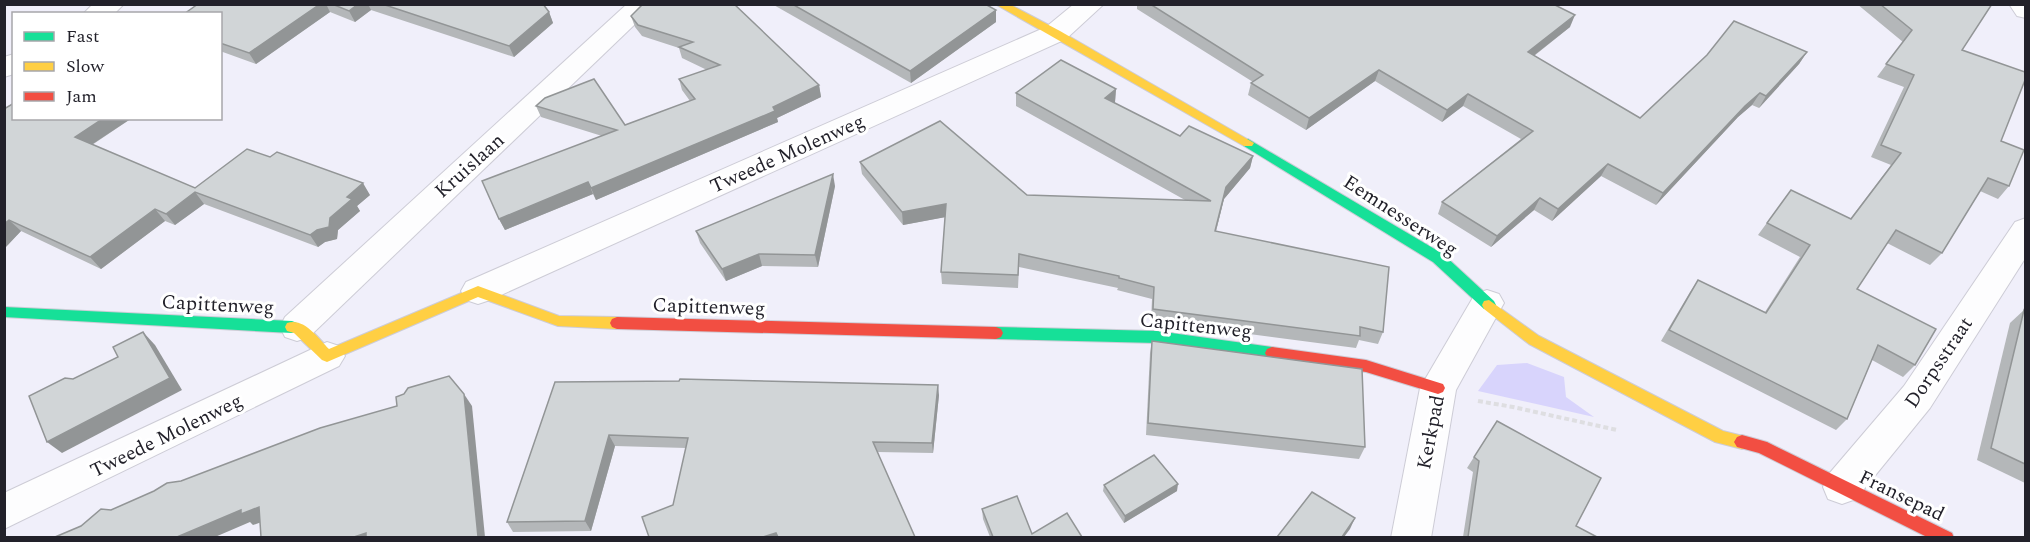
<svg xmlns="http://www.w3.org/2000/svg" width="2030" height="542" viewBox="0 0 2030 542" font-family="Spectral,serif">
  <rect width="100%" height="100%" fill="#f0effa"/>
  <path fill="#d8d4fc" d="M1527,363l37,14 2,20 28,20 -116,-26 19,-26z"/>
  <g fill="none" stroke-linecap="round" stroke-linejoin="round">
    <defs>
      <g id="street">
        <path d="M93,4h31l-10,10h-31z"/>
        <path d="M627,4h29l-347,333 -12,4 -12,-4 -5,-10 5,-10z"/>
        <path d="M1074,4h30l-38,35 -576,261 -12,4 -12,-4 -5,-9 5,-9 580,-255z"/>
        <path d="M2009,4h17v14l-9,-2z"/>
        <path d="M14,54v20l-10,3v-20z"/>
        <path d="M2026,218v39l-96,151 -74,91 -14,5 -14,-5 -5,-12 5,-12 76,-89 111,-164z"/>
        <path d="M1487,290l12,4 5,9 -48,87 -25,148h-40l29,-150 55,-94z"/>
        <path d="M327,342l12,4 6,10 -6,10 -335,163v-36z"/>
      </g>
      <g id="fast">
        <path d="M1248,139l195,115 51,47 2,4 -2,4h-10l-51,-47 -189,-116 -2,-3 2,-3z"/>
        <path d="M4,307l288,14 5,2 2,4 -2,4 -5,2 -288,-16z"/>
        <path d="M996,327l161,4 115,16 5,2 2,4 -2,4 -5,2 -115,-16 -161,-4 -5,-2 -2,-4 2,-4z"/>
      </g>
      <g id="slow">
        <path d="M995,4h14l51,27 194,112 -2,3h-8z"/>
        <path d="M478,286l81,30 58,1 5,2 2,4 -2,4 -5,2 -59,-3 -80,-29 -151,65 -5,-2 -28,-27 -7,-2 -2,-4 2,-4c17,-6 31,15 42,26z"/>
        <path d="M1489,300l50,36 184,95 24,6 3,5 -3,5 -5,2 -27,-7 -186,-98 -45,-35 -2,-4 2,-4z"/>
      </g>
      <g id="jam">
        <path d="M617,317l379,10 5,2 2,4 -2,4 -5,2 -379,-10 -5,-2 -2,-4 2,-4z"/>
        <path d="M1272,347l94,13 77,24 2,4 -2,4 -5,2 -72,-22 -94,-13 -5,-2 -2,-4 2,-4z"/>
        <path d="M1742,435l25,7 185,91 2,5h-25l-170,-85 -22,-6 -3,-5 3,-5z"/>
      </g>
    </defs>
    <use href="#street" stroke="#cdccd6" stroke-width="2"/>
    <use href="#fast" stroke="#cdccd6" stroke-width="2"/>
    <use href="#slow" stroke="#cdccd6" stroke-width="2"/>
    <use href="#jam" stroke="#cdccd6" stroke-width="2"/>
    <path stroke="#dedee1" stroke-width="4" stroke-dasharray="5 3" stroke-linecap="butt" d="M1478,401l35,6 104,23"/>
    <use href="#street" fill="#fdfdfe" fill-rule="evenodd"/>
    <use href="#fast" fill="#16e098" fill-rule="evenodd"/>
    <use href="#slow" fill="#ffcf43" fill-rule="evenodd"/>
    <use href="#jam" fill="#f24e42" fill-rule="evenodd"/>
  </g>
  <g fill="#b4b7b9">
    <path d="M198,4h345l6,8 4,11 -39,34 -143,-47 -16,12 -25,-10 -74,52 -36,-13v-37z"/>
    <path d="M772,4h213l11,6v12l-85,61z"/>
    <path d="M1137,4h416l17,23 -36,29 106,62 167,-66 -8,12 -40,44 -7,-3 -14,12 -82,88 -55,-29 -49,45 -18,-11 -43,37 -53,-33 4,-12 79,-63 -58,-33 -21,16 -67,-41 -69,49 -58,-35 3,-12 2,-1 -116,-73z"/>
    <path d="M1857,4h135l-30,46 39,91 8,45 -11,13 -18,-8 -38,62 -12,12 -43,-22 -30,46 58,76 -12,12 -31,-17 -25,59 -11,11 -175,-89 29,-49 8,-12 67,32 35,-55 -42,-22 33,-45 59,29 41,-54 -20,-8 33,-70 -27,-10 26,-35z"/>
    <path d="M631,16l188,69 2,12 -44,21 1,4 -182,78 -3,-6 -88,36 -6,-11 103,-83 -61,-19 -5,-11 89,19 65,-24 -8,-11 -3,-11 28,-9 -25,-12 -3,-10 -37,-12 -7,-9z"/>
    <path d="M1116,89l-1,13 -1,1 66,33 73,20 -3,12 -26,31 -8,32 167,101 -5,12 -19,-4 -3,8 -205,-27 1,-22 -35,-9 1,-2 -99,-21 -1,21 -76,-4 -1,-12 4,-55 -42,8 -41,-51 -2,-12 167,33 158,5 -169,-94v-13z"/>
    <path d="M4,109l128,9 -40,27 103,43 175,7 -13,11 3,5 -22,19 -1,9 -12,3 -7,5 -114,-43 -29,21 -10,-4 -64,48 -80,-38 -17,18z"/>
    <path d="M835,186l-17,81 -56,-1 -36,15 -26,-38 -4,-12z"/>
    <path d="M2024,310l1,1v172l-48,-23 33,-137z"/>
    <path d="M1152,341l213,106 -6,12 -213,-24 4,-82z"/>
    <path d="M555,382l384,13 -6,58 -56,-1 -204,53 13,-57 -71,-2 -24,85 -78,1 -6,-10z"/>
    <path d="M1474,457l102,69 21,11h-134l10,-65 -6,-4z"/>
    <path d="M1104,485l73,6 -53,32 -21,-32z"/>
    <path d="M982,509l50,25 50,3h-92l-7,-18z"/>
  </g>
  <g fill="#929596">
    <path d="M320,4h6l4,8 -74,52 -7,-11z"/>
    <path d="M358,4h10l3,6 -16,12 -6,-11z"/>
    <path d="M996,10v12l-85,61 -1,-12z"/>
    <path d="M549,12l4,11 -39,34 -5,-11z"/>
    <path d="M1575,15l-5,12 -47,37 5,-12z"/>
    <path d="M1807,52l-8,12 -40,44 7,-12z"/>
    <path d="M1379,70l-4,11 -69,49 3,-12z"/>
    <path d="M819,85l2,12 -44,21 1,4 -182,78 -5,-12 182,-81z"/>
    <path d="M1116,89l-1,13 -11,9 1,-13z"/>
    <path d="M1760,93l-8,12 -14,12 -82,88 7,-12 82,-87z"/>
    <path d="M1468,94l-5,12 -21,16 5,-12z"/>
    <path d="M104,118h28l-47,31 -10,-12z"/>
    <path d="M1253,156l-3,12 -26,31 -11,44 13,-56z"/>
    <path d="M1608,164l-7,12 -49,45 6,-12z"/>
    <path d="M833,174l2,12 -17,81 -3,-12z"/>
    <path d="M588,182l5,12 -88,36 -6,-11z"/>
    <path d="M363,183l7,12 -13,11 3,5 -22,19 -1,9 -12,3 -7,5 -8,-12 20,-17 17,-21z"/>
    <path d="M195,192l9,12 -29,21 -9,-11z"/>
    <path d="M1540,198l-6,12 -43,37 6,-11z"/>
    <path d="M946,204v13l-43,8 -1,-13z"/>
    <path d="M155,209l10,12 -64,48 -11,-12z"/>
    <path d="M9,220l12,11 -17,18v-25z"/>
    <path d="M759,254l3,12 -36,15 -4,-12z"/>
    <path d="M143,332l12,13 27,45 -120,63 -15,-11z"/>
    <path d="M938,385l1,10 -6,58 -1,-10z"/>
    <path d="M464,394l8,12 13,131h-7z"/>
    <path d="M609,435l6,11 -24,85 -6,-10z"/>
    <path d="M1178,484l-1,7 -53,32 1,-7z"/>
    <path d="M259,507l11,12 -17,6 -3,-3 -35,15h-38l64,-27z"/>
    <path d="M1355,518l-5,11 -6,8h-2z"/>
    <path d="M366,533l4,4h-16z"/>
    <path d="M776,533l2,4h-15z"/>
  </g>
  <g fill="#d1d5d7" stroke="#929596" stroke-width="1.5">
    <path d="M198,4h122l-71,49 -29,-10v-29h-36z"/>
    <path d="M332,4h26l-9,7z"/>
    <path d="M382,4h161l6,8 -40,34z"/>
    <path d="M643,4h91l85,81 -46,22 2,4 -184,77 -3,-6 -89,37 -17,-38 135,-51 -81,-24 9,-8 49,-19 31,46 70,-26 -16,-20 41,-14 -41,-18 14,-5 -55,-17 -7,-9z"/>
    <path d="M792,4h193l11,6 -86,61z"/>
    <path d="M1150,4h403l22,11 -47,37 112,66 67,-63 27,-34 73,31 -41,44 -6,-3 -15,13 -82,87 -55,-29 -50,45 -18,-11 -43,38 -55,-34 91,-71 -65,-37 -21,16 -68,-40 -70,48 -58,-35 12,-8z"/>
    <path d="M1880,4h112l-30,46 63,22v8l-24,61 23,9 -15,36 -21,-8 -46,75 -46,-23 -39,59 79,40 -21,36 -37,-20 -31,74 -178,-89 29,-50 68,33 44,-68 -43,-22 24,-33 60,29 50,-66 -20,-8 33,-70 -28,-11 26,-34z"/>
    <path d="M1061,60l55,29 -11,9 75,38 9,-10 64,30 -27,31 -11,44 174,36 -6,65 -23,-5v9l-207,-27 1,-22 -35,-9v-2l-100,-22 -1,21 -77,-3 5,-68 -44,8 -42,-50 80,-41 87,74 184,6 -195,-108z"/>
    <path d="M14,103v15h90l-29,19 120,51 52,-39 23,8 7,-5 86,31 -16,14 5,2 -22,19 -1,9 -12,3 -7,5 -115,-43 -29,22 -11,-5 -65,48 -81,-37 -5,4v-115z"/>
    <path d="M833,174l-18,81 -56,-1 -37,15 -26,-38z"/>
    <path d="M2024,310l1,1v153l-34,-16z"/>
    <path d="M143,332l27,46 -123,64 -18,-46 36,-18 8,1 45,-22 -5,-10z"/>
    <path d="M1152,341l210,28 3,78 -217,-24z"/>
    <path d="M449,376l15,18 14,143h-112v-4l-12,4h-93l-2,-30 -18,7v-4l-64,27h-122l26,-11 20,-17 10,1 43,-19 13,-8 14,-2 139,-53 77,-22 -1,-9 8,-3 4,-6z"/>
    <path d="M680,379l258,6 -6,58 -59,-1 42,95h-137l-2,-4 -13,4h-114l-7,-20 31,-12 15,-67 -79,-3 -24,86 -78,1 48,-140 124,-1z"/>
    <path d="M1497,421l104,57 -25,48 21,11h-129l11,-76 -5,-4z"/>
    <path d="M1154,455l24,29 -53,32 -21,-31z"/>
    <path d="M1312,492l43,26 -13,19h-65z"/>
    <path d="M1017,496l15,38 35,-21 15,24h-89l-11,-28z"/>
  </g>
  <g text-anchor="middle" stroke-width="6" stroke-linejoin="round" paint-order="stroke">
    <g font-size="20" fill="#22212a" stroke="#fff">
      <text transform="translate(787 153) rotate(-24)" y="7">Tweede Molenweg</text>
      <text transform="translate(469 165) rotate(-42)" y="7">Kruislaan</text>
      <text transform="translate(1401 215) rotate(33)" y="7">Eemnesserweg</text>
      <text transform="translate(218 304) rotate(3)" y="7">Capittenweg</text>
      <text transform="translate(709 306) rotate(2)" y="7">Capittenweg</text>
      <text transform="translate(1196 325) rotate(6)" y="7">Capittenweg</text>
      <text transform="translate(1938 362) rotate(-56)" y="7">Dorpsstraat</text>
      <text transform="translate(1430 432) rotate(-79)" y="7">Kerkpad</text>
      <text transform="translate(166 435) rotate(-26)" y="7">Tweede Molenweg</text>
      <text transform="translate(1902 495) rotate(26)" y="7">Fransepad</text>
    </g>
  </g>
  <rect width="2030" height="542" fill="none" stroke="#22212a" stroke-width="12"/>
  <rect x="12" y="12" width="210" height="108" fill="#ffffff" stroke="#a7a6aa" stroke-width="1.5"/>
  <rect x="24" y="32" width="30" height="9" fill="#16e098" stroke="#a7a6aa" stroke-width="1.5"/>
  <text x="66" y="42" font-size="18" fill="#22212a">Fast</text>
  <rect x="24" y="62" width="30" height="9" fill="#ffcf43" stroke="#a7a6aa" stroke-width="1.5"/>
  <text x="66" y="72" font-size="18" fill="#22212a">Slow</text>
  <rect x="24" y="92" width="30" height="9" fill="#f24e42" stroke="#a7a6aa" stroke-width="1.5"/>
  <text x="66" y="102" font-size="18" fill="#22212a">Jam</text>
</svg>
